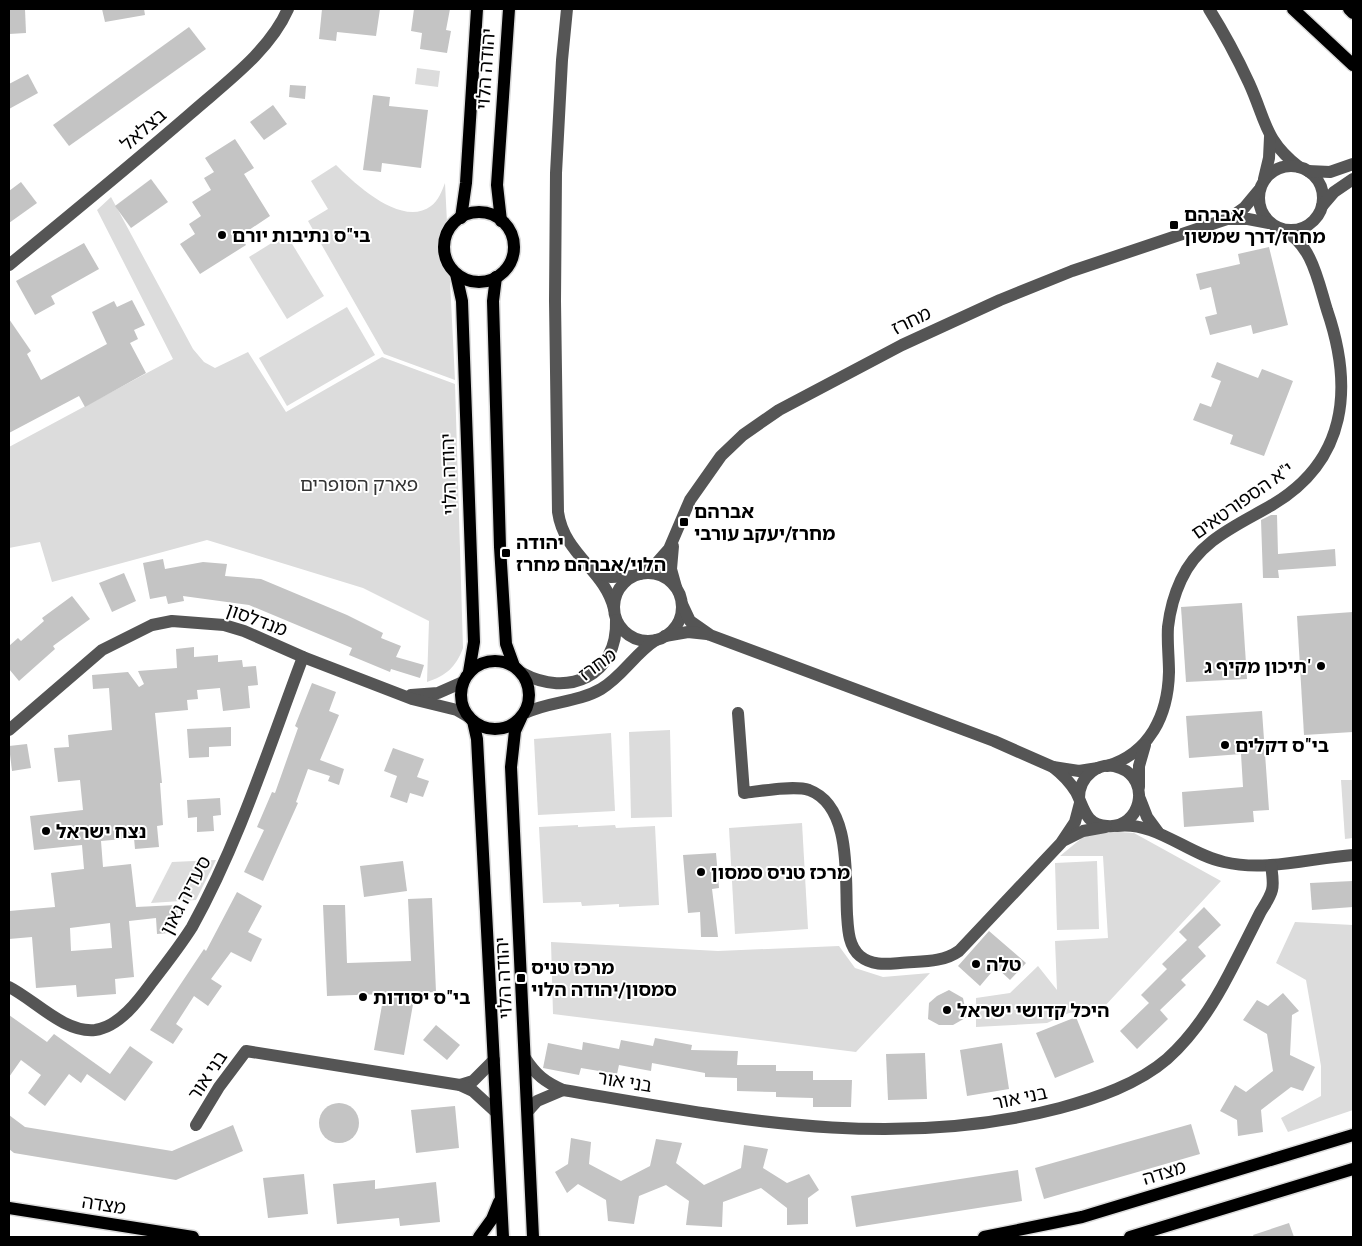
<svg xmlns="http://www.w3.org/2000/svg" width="1362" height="1246" viewBox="0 0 1362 1246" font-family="'PT Sans Narrow','Noto Sans Hebrew',sans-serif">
  <rect width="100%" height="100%" fill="#fff"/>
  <g fill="#dcdcdc">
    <path d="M417,68l23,3 -2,16 -23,-3z"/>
    <path d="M336,165c19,19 66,63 95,41 7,-5 11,-15 14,-23l10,197 -71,-26 -76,-133 20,-12 -17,-28z"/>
    <path d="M111,197l82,152 11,13 11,6 33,-16 38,60 96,-55 73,27 8,264c-7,19 -17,28 -36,34l2,-61 -66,-33 -156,-48 -155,42 -12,-40 -31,6v-101l164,-88 -76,-149z"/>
    <path d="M286,234l38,62 -37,23 -38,-62z"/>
    <path d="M347,307l28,48 -88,51 -28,-48z"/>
    <path d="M670,730l2,87 -41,1 -2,-86z"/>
    <path d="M611,733l4,78 -77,4 -4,-76z"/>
    <path d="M1341,780h12v58l-8,1z"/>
    <path d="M802,823l6,106 -73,5 -6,-106z"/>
    <path d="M578,825v2l37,-2 1,3 39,-2 4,79 -40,2v-3l-37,2 -1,-4 -38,1 -4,-76z"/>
    <path d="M1106,831l28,2 87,48 -118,127 -34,5 -22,10 -71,4v-29l34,-5 28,-27 19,24 -2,-49 53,-3 -5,-82h-43l23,-19z"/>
    <path d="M216,860l-20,40 -45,3 21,-41z"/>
    <path d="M1097,861l2,68 -42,1 -2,-67z"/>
    <path d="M1295,922l58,3v185l-65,22 -7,-14 40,-22v-30l-15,-86 -30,-17z"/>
    <path d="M551,942l167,9 121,-5 16,22 28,9 47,-4 -74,79 -303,-38z"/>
  </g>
  <g fill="#c4c4c4" fill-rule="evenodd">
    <path d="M9,9h16l1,24 -17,1z"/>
    <path d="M102,9h42l1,6 -40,7z"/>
    <path d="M322,9h58l-4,27 -39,-4 -1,9 -17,-2z"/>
    <path d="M414,9h36l-4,21 5,1 -4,22 -27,-4 2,-16 -11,-2z"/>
    <path d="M189,27l17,22 -137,97 -16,-21z"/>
    <path d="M28,74l10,19 -29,16v-25z"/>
    <path d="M290,85l16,1 -1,13 -16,-2z"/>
    <path d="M373,95l17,2 -1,9 39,4 -7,58 -39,-5 -1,9 -18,-2z"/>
    <path d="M273,105l14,19 -23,16 -14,-18z"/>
    <path d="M235,139l19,29 -10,6 26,42 -30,20 6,9 -46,29 -20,-30 15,-10 -6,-10 12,-8 -9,-14 19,-12 -7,-12 10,-6 -9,-14z"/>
    <path d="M151,179l17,23 -37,26 -16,-22z"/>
    <path d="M21,182l16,21 -28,20v-32z"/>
    <path d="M84,243l15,26 -48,27 4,8 -20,11 -19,-34z"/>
    <path d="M1269,247l19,78 -35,9 -2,-9 -41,10 -5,-18 12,-3 -6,-27 -11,3 -4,-16 44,-10 -2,-10z"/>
    <path d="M132,300l13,25 -11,5 4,9 -8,4 16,30 -61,34 -6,-11 -70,37v-114l22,32 -4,3 14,26 66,-36 -15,-32 22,-11 3,6z"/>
    <path d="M1217,362l41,16 4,-9 31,12 -29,75 -34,-12 3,-9 -40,-15 7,-17 11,4 10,-26 -10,-4z"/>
    <path d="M1271,515h6l1,39 57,-5 1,17 -58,4 1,8h-16l-2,-58z"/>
    <path d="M163,559l2,10 38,-7 24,2 -2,12 36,3 86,36 36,18 -2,5 20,8 -5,11 28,8 -4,13 -29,-9 -1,3 -41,-17 3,-7 -103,-43 -66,-9 1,5 -16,3 -2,-8 -16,3 -7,-36z"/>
    <path d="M124,573l12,28 -24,11 -13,-29z"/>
    <path d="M72,596l18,23 -37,27 2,3 -36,32 -10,-12v-23l9,-8 3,3 23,-20 -2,-3z"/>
    <path d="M1242,603l5,76 -61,3 -5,-75z"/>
    <path d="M1353,612v120l-49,3 -7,-119z"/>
    <path d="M194,647v10l24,-2v7l24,-2 1,7 13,-1 2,19 -10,1 2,22 -27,3 -3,-23 -23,2 1,9 -11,1 1,10 -33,3 7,70h-2l3,42 -6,1 2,21 -24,2 -1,-11 -33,3 2,26 28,-3 5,43 41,-2 1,13h-10v15l-11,1 -1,-16 -27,3 5,56 -19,2 1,15 -39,3 -1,-12 -40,3 -4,-51 -23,2v-28l46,-4 -4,-34 33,-4 -2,-24 -48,5 -4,-34 53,-6 -3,-30 -22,2 -4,-34 15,-1 -1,-12 44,-5 -3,-42 -16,1 -1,-14 36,-3 11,15 5,-3 -6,-13 39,-3 -1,-19zM110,923l2,25 -41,3 -1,-23z"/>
    <path d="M312,683l24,9 -7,19 10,4 -19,45 24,9 -5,16 -11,-4 2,-5 -22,-7 -12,33 2,1 -35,78 -19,-9 20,-42 -7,-3 15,-35 3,1 23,-65 -3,-2z"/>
    <path d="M1262,711l7,99 -16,1 1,11 -70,5 -2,-35 61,-5 -2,-33 -52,4 -3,-42z"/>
    <path d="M231,727v19l-22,1v10l-20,1 -2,-29z"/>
    <path d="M27,744l4,24 -19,3 -3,-25z"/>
    <path d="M393,748l31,11 -7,18 12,4 -6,16 -13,-4 -3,10 -17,-6 7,-21 -13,-5z"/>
    <path d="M220,798l1,17 -8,1 1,15 -17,1v-15l-9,1 -1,-18z"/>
    <path d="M716,853l3,35 -7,1 6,48h-17l-1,-25 -12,1 -5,-58z"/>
    <path d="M403,861l4,30 -43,6 -4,-31z"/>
    <path d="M1353,881v26l-41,3 -2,-27z"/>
    <path d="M237,892l25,14 -14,26 14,7 -11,23 -20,-10 -20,27 11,7 -14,20 -14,-10 -18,28 7,5 -10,15 -23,-14 54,-81 2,2z"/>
    <path d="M432,898l4,94 -21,1 -11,62 -30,-5 10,-56 -57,2 -4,-91h22l2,58 64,-2 -3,-62z"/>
    <path d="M1204,907l17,18 -23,22 8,9 -25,24 5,5 -26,25 8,9 -31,30 -17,-18 29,-28 -8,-8 26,-26 -5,-5 25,-24 -8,-8z"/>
    <path d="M989,931l37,32 -16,17 -14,-13 -16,19 -22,-20z"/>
    <path d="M949,990l14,8 4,19 -14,8h-14l-11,-6 1,-16 8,-7z"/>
    <path d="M1283,993l16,18 -7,4 -2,40 25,12 -12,24 -12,-4 -30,23 2,22 -25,4 -1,-16 -17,-9 15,-26 11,7 27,-21 -6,-37 -24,-14 14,-20 11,6z"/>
    <path d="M9,1015l38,27 7,-8 56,40 20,-28 23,16 -28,39 -38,-27 -6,9 -12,-9 -24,32 -17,-13 13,-18 -20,-15 -12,17z"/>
    <path d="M1076,1017l18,45 -39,16 -19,-45z"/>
    <path d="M436,1025l24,20 -13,15 -24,-20z"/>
    <path d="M655,1038l37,7 -1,5 47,1 -1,14h39v6h37v9h39l-1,27h-38v-9l-37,-1v-5l-39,-1v-13l-32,-1v-4l-53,-10 -1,8 -32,-6 -2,9 -36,-6 -2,7 -36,-7 5,-25 34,7 1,-8 36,7 2,-9 32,6z"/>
    <path d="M1002,1043l7,46 -42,7 -7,-46z"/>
    <path d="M925,1053l2,46 -39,1 -2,-46z"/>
    <circle cx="339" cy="1123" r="20"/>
    <path d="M455,1106l4,42 -43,5 -5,-43z"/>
    <path d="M9,1115l16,12 147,24 61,-26 10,26 -67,29 -162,-27 -5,-4z"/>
    <path d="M1191,1124l9,30 -156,45 -9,-31z"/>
    <path d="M571,1138l20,4 -2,22 32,17 29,-15 6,-27 26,4 -6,20 28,22 37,-17 3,-23 24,4 -5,19 24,15 22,-9 10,16 -11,8v26l-21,1v-17l-26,-20 -38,14 -1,25 -36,-2 3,-24 -23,-16 -27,11 -5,28 -26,-3 -2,-21 -28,-16 -11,9 -12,-21 13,-8z"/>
    <path d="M1018,1170l4,31 -166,26 -5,-31z"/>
    <path d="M304,1174l4,40 -40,4 -5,-40z"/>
    <path d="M375,1180v9l61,-7 4,40 -40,4 -1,-8 -62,6 -4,-40z"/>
    <path d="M1289,1223l5,14h-40l-1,-2z"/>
  </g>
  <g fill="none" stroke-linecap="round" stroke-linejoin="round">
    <defs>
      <g id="major">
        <path d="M1293,9l60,56"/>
        <path d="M1349,9l4,4"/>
        <circle cx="479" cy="247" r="35"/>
        <path d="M461,218l5,-35 11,-174"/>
        <path d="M501,221l-4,-36 12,-176"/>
        <path d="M456,274l6,27 12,341 -5,30"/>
        <path d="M496,277l-3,24 7,246 6,97 8,22"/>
        <circle cx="495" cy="695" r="34"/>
        <path d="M521,718l-6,13 -4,36 22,470"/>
        <path d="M473,721l4,18 26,498"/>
        <path d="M9,1208l184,29"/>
        <path d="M479,1237l13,-18 7,-17"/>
        <path d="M984,1237l98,-20 271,-82"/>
        <path d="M1130,1237l223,-68"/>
      </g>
    </defs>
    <use href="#major" stroke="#dbdbdb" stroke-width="15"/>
    <g stroke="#555" stroke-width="12">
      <path d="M567,9l-5,51 -6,113 -1,128 3,211c6,43 47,58 56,97"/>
      <path d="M1209,9c15,24 28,48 40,74 17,37 15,57 50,84"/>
      <circle cx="1291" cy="198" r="32"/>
      <path d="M1308,171l22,1 23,-8"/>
      <path d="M1264,179l5,-21 1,-21"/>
      <path d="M1322,206l12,-14 19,-13"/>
      <path d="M1229,219h19l21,4"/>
      <path d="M9,265c61,-50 122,-100 181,-151 35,-31 79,-62 98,-105"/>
      <path d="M673,546l-2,23 5,18"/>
      <path d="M594,571l17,6 21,-1"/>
      <circle cx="648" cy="607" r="34"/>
      <path d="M640,574l14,-8 15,-17 21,-49 31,-44 22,-21 36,-25 123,-65 98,-45 72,-29 158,-53 14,-10 15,-18"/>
      <path d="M682,604l8,17 20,14 284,106 59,26 26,4 19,-3"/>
      <path d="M665,636l23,-4 19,2"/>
      <path d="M522,673c46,25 96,3 94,-53"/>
      <path d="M411,695l27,-2 25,-11"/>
      <path d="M525,713c24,-12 52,-10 76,-24 22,-13 34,-36 55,-49"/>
      <path d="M738,713l6,80c17,-2 50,-8 65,-3 43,16 36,87 38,124 1,14 1,32 13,42 12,10 27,8 40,7 21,-2 42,0 59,-12l102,-108 14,-21 5,-19"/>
      <path d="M9,730l93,-80 50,-25 20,-4 52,4 20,6 59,26 109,42 45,11 12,7"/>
      <path d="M1107,766c43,-13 61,-51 62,-94 0,-15 -2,-30 -1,-45 2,-17 6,-32 13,-47 18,-40 57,-55 91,-75 76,-45 81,-119 55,-195 -9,-29 -15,-66 -44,-80"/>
      <path d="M1053,767c9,7 17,15 23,25 8,15 9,33 31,34 34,3 45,-46 13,-58 -21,-9 -41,9 -41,30"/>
      <path d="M1139,787v-21l6,-21"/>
      <path d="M1140,799l7,18 11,15"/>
      <path d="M1117,826c39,-5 70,28 107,36 42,10 87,-4 129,-7"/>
      <path d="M1065,840l18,-9 22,-4"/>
      <path d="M9,987c26,13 55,46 86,43 24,-3 44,-30 57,-48 14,-18 28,-36 40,-55 47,-85 77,-180 111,-270"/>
      <path d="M525,1058c11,17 20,24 38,32 168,28 328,62 497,18 37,-10 78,-24 107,-49 27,-24 46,-54 62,-85 11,-21 21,-41 31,-61 4,-7 10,-15 12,-23 2,-7 0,-17 -1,-25"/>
      <path d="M460,1085l13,-4 21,-21"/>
      <path d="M528,1111l9,-10 26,-11"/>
      <path d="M196,1125l23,-38 27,-36 214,34 13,6 23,21"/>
    </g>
    <use href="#major" stroke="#000" stroke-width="12"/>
  </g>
  <g fill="#000" stroke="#fff" stroke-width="2">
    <rect x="1169" y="220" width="10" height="10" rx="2.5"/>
    <circle cx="222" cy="235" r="5"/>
    <rect x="679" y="517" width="10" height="10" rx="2.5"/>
    <rect x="501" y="548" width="10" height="10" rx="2.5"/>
    <circle cx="1321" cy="666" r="5"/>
    <circle cx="1225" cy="745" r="5"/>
    <circle cx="46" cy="831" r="5"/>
    <circle cx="701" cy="872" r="5"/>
    <circle cx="976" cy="964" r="5"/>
    <rect x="516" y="973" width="10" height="10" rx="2.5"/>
    <circle cx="363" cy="997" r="5"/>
    <circle cx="947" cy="1010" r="5"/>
  </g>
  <g text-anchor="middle" stroke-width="4" stroke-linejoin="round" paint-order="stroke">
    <g font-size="19" fill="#000" stroke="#fff">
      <text transform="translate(485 69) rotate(-86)" y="7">יהודה הלוי</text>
      <text transform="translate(143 129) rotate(-41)" y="7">בצלאל</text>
      <text transform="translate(911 320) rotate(-26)" y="7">מחרז</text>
      <text transform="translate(448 474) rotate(-92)" y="7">יהודה הלוי</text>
      <text transform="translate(1242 500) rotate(-35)" y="7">י"א הספורטאים</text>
      <text transform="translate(257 619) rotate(20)" y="7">מנדלסון</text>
      <text transform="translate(597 664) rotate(-36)" y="7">מחרז</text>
      <text transform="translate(185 895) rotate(-62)" y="7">סעדיה גאון</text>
      <text transform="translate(503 978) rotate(-93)" y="7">יהודה הלוי</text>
      <text transform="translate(207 1075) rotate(-56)" y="7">בני אור</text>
      <text transform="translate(625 1081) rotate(9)" y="7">בני אור</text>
      <text transform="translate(1020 1097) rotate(-12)" y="7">בני אור</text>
      <text transform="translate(1164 1172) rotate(-17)" y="7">מצדה</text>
      <text transform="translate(104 1204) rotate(9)" y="7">מצדה</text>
    </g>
    <g font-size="19" font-weight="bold" fill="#000" stroke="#fff" text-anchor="start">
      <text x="1184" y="221">אברהם<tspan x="1184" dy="22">מחרז/דרך שמשון</tspan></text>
      <text x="232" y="242">בי"ס נתיבות יורם</text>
      <text x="694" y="518">אברהם<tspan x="694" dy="22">מחרז/יעקב עורבי</tspan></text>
      <text x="516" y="549">יהודה<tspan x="516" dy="22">הלוי/אברהם מחרז</tspan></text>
      <text x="1311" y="673" text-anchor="end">תיכון מקיף ג'</text>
      <text x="1235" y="752">בי"ס דקלים</text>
      <text x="56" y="838">נצח ישראל</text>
      <text x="711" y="879">מרכז טניס סמסון</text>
      <text x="986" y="971">טלה</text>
      <text x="531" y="974">מרכז טניס<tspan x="531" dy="22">סמסון/יהודה הלוי</tspan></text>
      <text x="373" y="1004">בי"ס יסודות</text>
      <text x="957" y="1017">היכל קדושי ישראל</text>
    </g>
    <g font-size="19" fill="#333" stroke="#fff">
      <text x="359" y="491">פארק הסופרים</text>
    </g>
  </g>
  <rect width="1362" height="1246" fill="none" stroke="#000000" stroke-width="20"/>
</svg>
